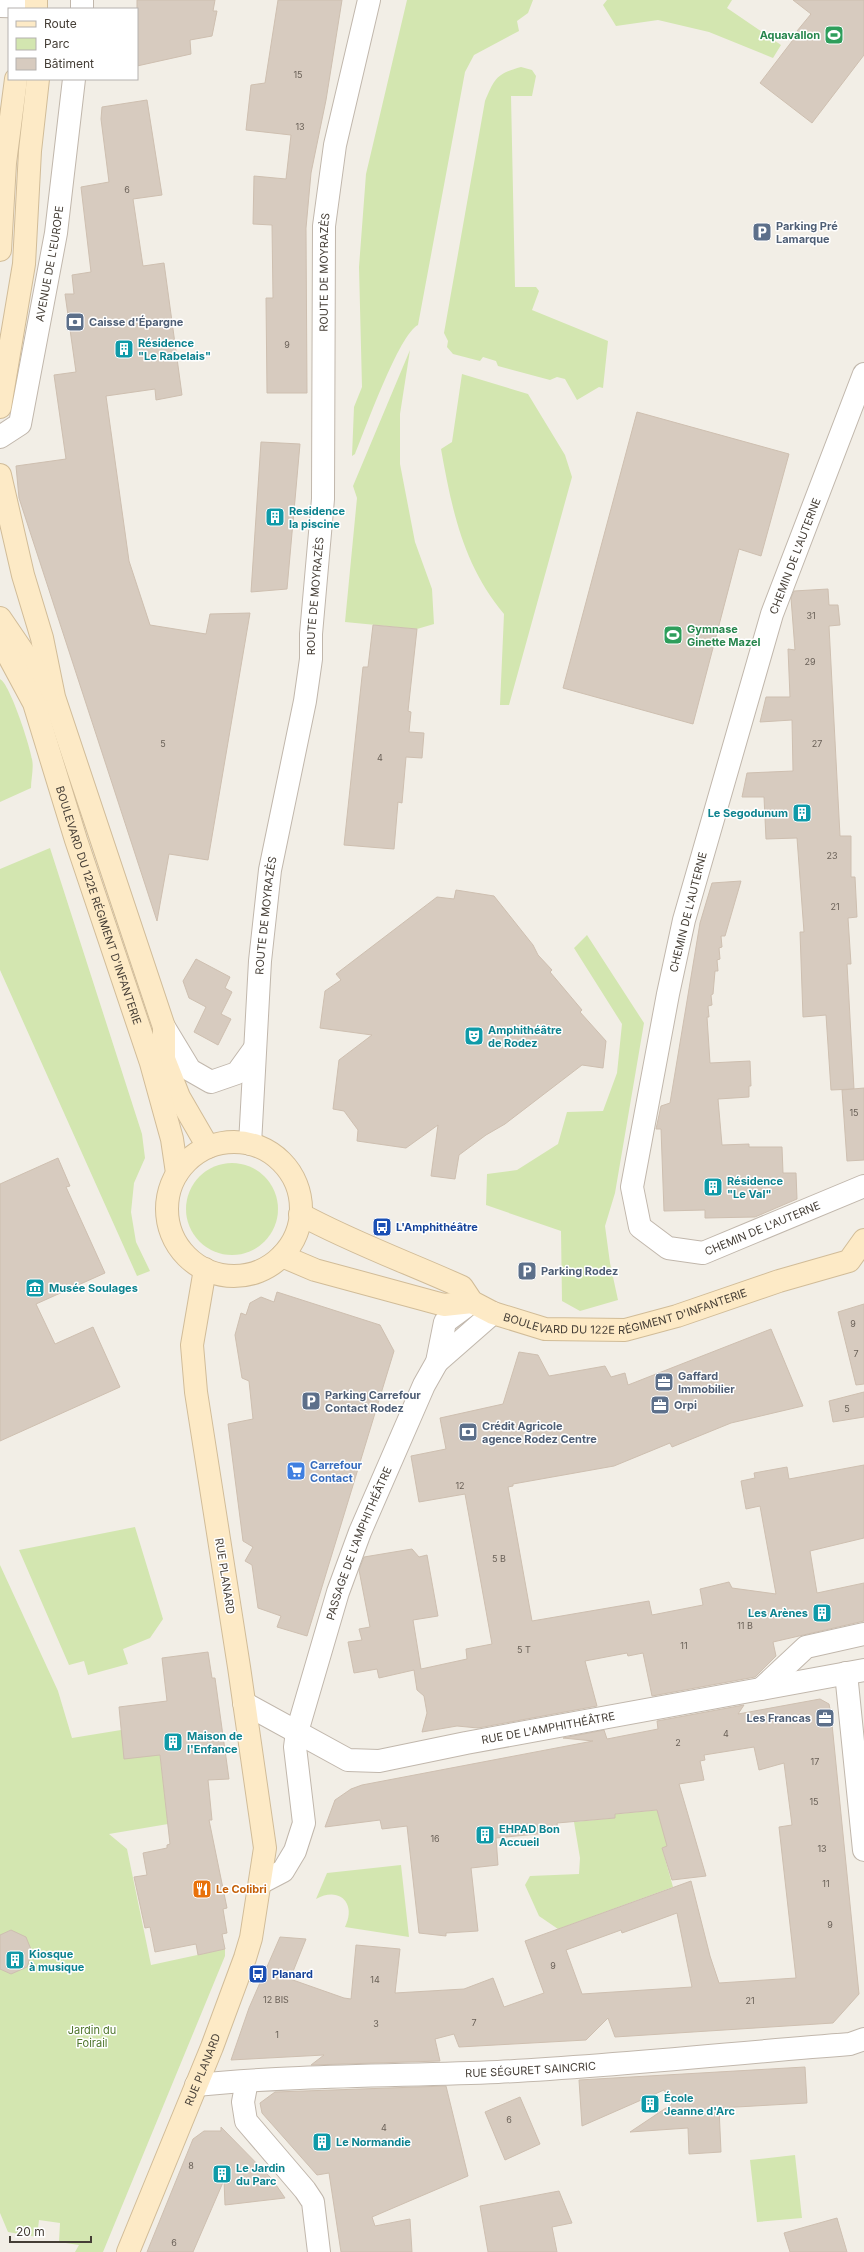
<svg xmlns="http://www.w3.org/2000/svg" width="864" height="2252" viewBox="0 0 864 2252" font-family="Inter,sans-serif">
  <rect width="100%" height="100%" fill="#f2eee6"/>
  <g fill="#d3e6b0">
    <path d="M407,0h126l-5,13 -11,8 2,10 -45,24 -9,17 -47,253c-19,9 -53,105 -63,129l-3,2 2,-49 8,-20 -3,-120 7,-93z"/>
    <path d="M607,0h125l-5,8 54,37 -8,13 -64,-26 -51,-12 -42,6 -13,-21z"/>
    <path d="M521,67l11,3 4,6 -4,20h-21l4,191h21l3,4 -7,19 76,31 -5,47 -4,-1 -22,13 -12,-21 -8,-2 -7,3 -52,-14 -2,-5 -13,-4 -3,4 -27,-7 -6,-7 1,-6 -4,-8 41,-232c10,-23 11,-27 36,-34z"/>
    <path d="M410,350l-10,64v50l15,78 17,47 2,35 -17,5 -72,-7 12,-124 -4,-12z"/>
    <path d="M462,374l66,20 37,61 7,22 -63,228h-9l4,-91c-41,-49 -52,-104 -63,-165l11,-7z"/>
    <path d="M0,679c10,5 30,67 32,80 2,9 -1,20 -1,29l-31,14z"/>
    <path d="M50,848l92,286 3,24 -11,25 -3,29 5,30 14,29 -13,5 -137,-306v-101z"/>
    <path d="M587,935l57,88 -29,170 -10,33 5,37 8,37 -38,11 -18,-10 -1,-70 -75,-26 1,-31 30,-4 41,-26 9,-32 36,-1 14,-38 5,-49 -48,-76z"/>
    <circle cx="232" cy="1209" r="46"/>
    <path d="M135,1527l28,92 -13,19 -27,11 5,15 -40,11 -4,-14 -15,4 -50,-115z"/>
    <path d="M0,1565l58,126 14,47 49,-8 39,25 8,69 -59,10 18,15 24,116 74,-16v7l-122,296h-28l4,-7 -20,-3 1,-19 -21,-3 -2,17 -29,-5 -8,-19z"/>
    <path d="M670,1809l11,34 -19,5 11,39 -115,42 -19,-13 -14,-31 5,-9 49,-2 1,-16 -6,-36 41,-4v-4h2z"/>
    <path d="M401,1865l8,72 -64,-10c12,-24 -6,-41 -29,-28l11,-26z"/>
    <path d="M795,2155l7,63 -45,4 -7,-62z"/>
  </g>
  <g fill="#d7cbbf" stroke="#cebfb0" fill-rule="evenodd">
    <path d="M137,0h78l-2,11h4l-5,25 -22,4 1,14 -54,12z"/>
    <path d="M278,0h64l-16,100 -15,73 -5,55 1,165h-40l-1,-95h7l-1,-73 -19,-1 1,-48 32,3 5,-44 -45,-5 5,-45 14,-2z"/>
    <path d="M793,0h71v55l-52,68 -52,-40 39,-51 -2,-1 14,-17z"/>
    <path d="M147,100l15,95 -29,4 10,67 21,-3 18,132 -26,5 -1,-11 -49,7 23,165 21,64 56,9 4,-20 40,-1 -42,247 -39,-6 -12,67 -138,-423 -3,-32 50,-7 -12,-84 22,-3 -11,-78h9l-2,-19 19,-3 -10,-85 28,-5 -8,-63 1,-12z"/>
    <path d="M637,412l152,42 -28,102 -22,-7 -46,175 -130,-36z"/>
    <path d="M261,442l39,2 -13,145 -36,3z"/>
    <path d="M828,589l1,16h9l2,20 -11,1 11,210h11v41h4l2,40 -9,1 3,46h-4l7,125 -23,1 -5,-75 -23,2 -3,-85h4l-7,-94 -31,1 -2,-42h-22l5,-24 46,-2 -1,-51 -32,2 6,-25h24l-2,-48 7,1 -4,-52 3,-7z"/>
    <path d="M373,625l44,4 -9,82 3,1 -2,20 15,1 -2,25 -16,-1 -4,46 -4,-1 -4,47 -50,-4 19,-178h5z"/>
    <path d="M741,881l-16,55h-4l1,11 -3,1 1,11 -3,1 1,11h-3l-2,23 -2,1 1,10 -4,1 1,11h-2l3,46 40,-2 1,25h-2v11l-31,2 4,46 27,-1v3h33l1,26h13l1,26 -42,18 -50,1v-8l-41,1 -3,-82h-5l5,-23 9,-3 30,-180 12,-40z"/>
    <path d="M456,890l38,6 39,49 5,10 14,15 -2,2 32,38 -2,2 26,29 -3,27 -21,-3 -77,59 -19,11 -27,20 -4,24 -24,-3 7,-51 -32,23 -49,-7 1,-11 -14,-19 -11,-2 6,-49 33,-25 -52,-7 5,-37 16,-11 -5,-6 101,-77 17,2z"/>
    <path d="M196,959l34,18 -5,11 7,4 -11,22 10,5 -13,26 -24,-13 12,-25 -17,-9 -6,-17z"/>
    <path d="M864,1088v72l-17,1 -5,-71z"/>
    <path d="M58,1158l12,28 -4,1 39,86 -69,31 19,40 38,-17 27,60 -120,54v-257z"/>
    <path d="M277,1292l103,33 14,26 -87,285 -30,-9 4,-11 -23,-8 -6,-43 -7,-4 8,-14 -10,-6 -15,-117 25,-5 -4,-38 -7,-3 -7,-43 6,-22 5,2 4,-12 11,-6 13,5z"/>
    <path d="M864,1304v80l-8,1 -18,-73z"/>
    <path d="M771,1329l32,77 -72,17 -59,24 -2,-4 -56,23 -101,18v2l-5,1 24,134 117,-20 3,14 51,-10 -3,-16 29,-7 3,6 44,6 -16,-88 -14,3 -5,-28 14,-3 -1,-5 33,-6 2,12 75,-14v73l-54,13 7,42 47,-10v38l-91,21 3,14 -21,21 -103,19 -9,-43 -15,3 -1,-3 -42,8 12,45 -119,22 -21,-2 -35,6 5,-19 -3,-17 -7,-6 -3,-20 -35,8 -2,-9 -23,4 -6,-31 14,-2 -3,-11 11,-2 -11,-57 5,-13 48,-8 7,8 8,-2 11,61 -25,4 8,49 46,-10 -1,-10 26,-5 -27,-150 -46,8 -8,-46 35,-7 -6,-31 63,-14 16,-52 19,3 11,21 56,-10 6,11 14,-4 3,12z"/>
    <path d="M864,1392v25l-31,5 -4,-21z"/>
    <path d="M208,1652l4,26h3l14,101 -21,1 4,40h-3l18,88 -4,1 4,24 -5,1 3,15 -27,6 -2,-11 -41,8 -5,-25 -5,1 -11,-51 13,-2 -4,-22 24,-5v-3l3,-1 -10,-89 -36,4 -5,-52 48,-6 -5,-43z"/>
    <path d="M820,1699l9,5 2,10 28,280 -26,29 -218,14 -7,-19 -22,22 -127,7 -5,-13 -19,5 5,22 -129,4 13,-10 -93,5 18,-52 31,-71 26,2 -16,40 54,19 7,1 5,-54 44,4 -5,44 69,-4 29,-11 11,29 40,-14 -19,-52 166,-60 19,75 9,27 77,-5 -17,-151 13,-2 -8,-62 -25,7 -5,-23 -50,8 1,5 -5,1 4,19 -25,4 27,92 -34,4 -10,-32 5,-2 -10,-36 -42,4v4l-58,5 1,9 -62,6 2,27 -27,3 7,63 -32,2v3l-27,-3 -12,-107 -25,3 -2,-9 -55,7 10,-27 16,-11 11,-4 231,-44 -30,-3 41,-8 3,9 51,-10 -1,-8 87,-16 -6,9zM677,1913l15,74 -110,7 -16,-44 55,-20 1,3z"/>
    <path d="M11,1930l15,7 6,15 -5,15 -16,7 -11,-5v-34z"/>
    <path d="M805,2067l2,36 -88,5 2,44 -32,2 -1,-26 -58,4 42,-28 -8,-14 -82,36 -3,-46z"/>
    <path d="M446,2086l22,90 -96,41 3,9 35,-7 2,33h-71l-12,-79 -12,2 -55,-62 -2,-10 15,-11z"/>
    <path d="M520,2097l20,47 -35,16 -20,-48z"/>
    <path d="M221,2127l51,52 13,19 -60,7 -1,-25 -31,72h-46l46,-113 11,-8h17z"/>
    <path d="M559,2191l13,32 -20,4 5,25h-69l-8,-46z"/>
    <path d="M837,2218l10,34h-57l-6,-19z"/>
  </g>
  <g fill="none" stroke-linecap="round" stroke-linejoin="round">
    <defs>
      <g id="minor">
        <path d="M0,6l36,1"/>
        <path d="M82,9v-9"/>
        <path id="s1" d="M864,374l-92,240 -88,306 -16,74 -36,193 8,40 28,21 35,5 161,-67"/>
        <path id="s2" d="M0,437l20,-13 36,-191 18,-154"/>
        <path d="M437,1362l56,-49"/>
        <path d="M846,1673l18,177"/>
        <path d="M761,1689l45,-42 58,-13"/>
        <path id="s3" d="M244,1703l104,57 31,1 87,-18 398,-73"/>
        <path id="s4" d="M260,1883l23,-12 12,-20 9,-28 -9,-76 2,-15 41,-140 22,-60 64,-147 13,-23 8,-40 27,-20"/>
        <path d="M247,2081l-4,21 3,19 59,69 8,12 6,50"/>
        <path id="s5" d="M196,2085c100,-10 202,-9 302,-13 118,-6 235,-19 352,-28l14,-5"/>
      </g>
      <g id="tertiary">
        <path d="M164,1027l26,43 21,12 26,-9 18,-25"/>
        <path id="s6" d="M250,1144l10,-183 10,-91 35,-169 6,-42v-25l12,-135 1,-273 11,-81 34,-145"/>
      </g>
      <g id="secondary">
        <path d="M36,0v9"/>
        <path d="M0,250l5,-87 11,-84"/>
        <path d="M0,407l24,-143 6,-113 8,-72"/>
        <path d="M0,475l23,100 19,63 12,59 110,330v32l15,38 29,50"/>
        <path d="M0,618l49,72"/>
        <path id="s7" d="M0,645l6,6 28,52 42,137 75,223 21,76 5,34"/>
        <circle cx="234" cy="1209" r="67"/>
        <path id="s8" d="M300,1214c51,28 109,49 162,73l10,15 21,11 52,16 80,1 52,-14 102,-35 70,-20 15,-21"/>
        <path d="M282,1256l33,14 129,35 28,-3"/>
        <path id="s9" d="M128,2252l84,-205 33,-89 6,-20 14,-90 -26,-181 -43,-275 -4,-47 13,-76"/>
      </g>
    </defs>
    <use href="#minor" stroke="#c1b7ac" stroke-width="24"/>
    <use href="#tertiary" stroke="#c1b7ac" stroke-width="24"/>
    <use href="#secondary" stroke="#d1bc98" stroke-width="24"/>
    <use href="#minor" stroke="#fff" stroke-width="22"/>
    <use href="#tertiary" stroke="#fff" stroke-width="22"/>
    <use href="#secondary" stroke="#fdeac6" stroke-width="22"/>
  </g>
  <defs>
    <symbol id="stadium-square" viewBox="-11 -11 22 22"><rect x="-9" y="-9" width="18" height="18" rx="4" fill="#2e9e5b" stroke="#fff"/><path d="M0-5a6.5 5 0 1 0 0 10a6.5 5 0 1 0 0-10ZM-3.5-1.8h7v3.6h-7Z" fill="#fff"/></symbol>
    <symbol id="parking-square" viewBox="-11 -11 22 22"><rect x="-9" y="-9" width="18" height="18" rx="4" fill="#5c6f8a" stroke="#fff"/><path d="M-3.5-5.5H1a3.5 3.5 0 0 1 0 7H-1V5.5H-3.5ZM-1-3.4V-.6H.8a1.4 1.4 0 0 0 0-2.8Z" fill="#fff"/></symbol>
    <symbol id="bank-square" viewBox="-11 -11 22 22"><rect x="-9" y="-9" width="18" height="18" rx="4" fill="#5c6f8a" stroke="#fff"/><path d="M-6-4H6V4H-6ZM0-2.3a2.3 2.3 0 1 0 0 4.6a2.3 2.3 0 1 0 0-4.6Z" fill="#fff"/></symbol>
    <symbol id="building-square" viewBox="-11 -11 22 22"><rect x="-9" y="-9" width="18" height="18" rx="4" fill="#0f9aa8" stroke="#fff"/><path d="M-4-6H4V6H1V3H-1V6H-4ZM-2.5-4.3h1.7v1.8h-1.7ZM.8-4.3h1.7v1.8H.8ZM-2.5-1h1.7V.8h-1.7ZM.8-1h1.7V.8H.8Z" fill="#fff"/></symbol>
    <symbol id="theatre-square" viewBox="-11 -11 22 22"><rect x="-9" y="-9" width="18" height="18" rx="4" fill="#0f9aa8" stroke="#fff"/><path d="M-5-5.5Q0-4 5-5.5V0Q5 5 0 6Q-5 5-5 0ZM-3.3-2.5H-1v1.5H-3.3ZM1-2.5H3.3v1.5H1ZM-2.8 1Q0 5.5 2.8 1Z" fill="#fff"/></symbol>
    <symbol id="bus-square" viewBox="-11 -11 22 22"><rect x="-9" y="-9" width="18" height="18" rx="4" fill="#1a4fb4" stroke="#fff"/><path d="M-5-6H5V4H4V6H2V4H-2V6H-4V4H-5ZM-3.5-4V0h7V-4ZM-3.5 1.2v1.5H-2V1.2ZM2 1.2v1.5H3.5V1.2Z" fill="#fff"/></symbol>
    <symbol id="museum-square" viewBox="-11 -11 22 22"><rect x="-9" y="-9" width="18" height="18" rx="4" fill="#0f9aa8" stroke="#fff"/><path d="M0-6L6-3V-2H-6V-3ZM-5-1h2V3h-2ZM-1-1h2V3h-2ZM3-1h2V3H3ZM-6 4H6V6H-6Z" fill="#fff"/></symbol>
    <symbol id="office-square" viewBox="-11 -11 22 22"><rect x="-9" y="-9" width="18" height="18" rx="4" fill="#5c6f8a" stroke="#fff"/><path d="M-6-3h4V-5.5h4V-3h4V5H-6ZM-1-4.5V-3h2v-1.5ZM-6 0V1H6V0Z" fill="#fff"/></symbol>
    <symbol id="supermarket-square" viewBox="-11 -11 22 22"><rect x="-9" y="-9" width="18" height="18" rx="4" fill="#3f7fe0" stroke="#fff"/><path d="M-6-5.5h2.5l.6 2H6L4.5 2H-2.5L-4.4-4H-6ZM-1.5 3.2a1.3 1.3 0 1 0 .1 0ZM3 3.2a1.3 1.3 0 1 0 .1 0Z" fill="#fff"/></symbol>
    <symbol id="restaurant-square" viewBox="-11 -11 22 22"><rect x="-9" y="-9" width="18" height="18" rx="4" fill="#e8710a" stroke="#fff"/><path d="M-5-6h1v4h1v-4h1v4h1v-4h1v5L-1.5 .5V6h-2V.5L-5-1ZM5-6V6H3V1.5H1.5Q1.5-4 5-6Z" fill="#fff"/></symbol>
  </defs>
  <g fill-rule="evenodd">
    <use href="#stadium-square" x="823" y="24" width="22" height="22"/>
    <use href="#parking-square" x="751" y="221" width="22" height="22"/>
    <use href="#bank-square" x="64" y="311" width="22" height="22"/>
    <use href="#building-square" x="113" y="338" width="22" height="22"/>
    <use href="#building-square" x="264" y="506" width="22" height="22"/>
    <use href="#stadium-square" x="662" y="624" width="22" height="22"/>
    <use href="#building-square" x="791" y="802" width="22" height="22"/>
    <use href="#theatre-square" x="463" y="1025" width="22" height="22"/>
    <use href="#building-square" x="702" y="1176" width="22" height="22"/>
    <use href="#bus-square" x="371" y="1216" width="22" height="22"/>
    <use href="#parking-square" x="516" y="1260" width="22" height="22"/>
    <use href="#museum-square" x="24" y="1277" width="22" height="22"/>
    <use href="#office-square" x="653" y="1371" width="22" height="22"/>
    <use href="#parking-square" x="300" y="1390" width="22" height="22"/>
    <use href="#office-square" x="649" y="1394" width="22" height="22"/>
    <use href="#bank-square" x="457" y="1421" width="22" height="22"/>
    <use href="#supermarket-square" x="285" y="1460" width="22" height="22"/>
    <use href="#building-square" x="811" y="1602" width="22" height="22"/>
    <use href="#office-square" x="814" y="1707" width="22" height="22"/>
    <use href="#building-square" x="162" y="1731" width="22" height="22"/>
    <use href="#building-square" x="474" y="1824" width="22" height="22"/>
    <use href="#restaurant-square" x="191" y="1878" width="22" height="22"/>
    <use href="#building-square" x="4" y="1949" width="22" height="22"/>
    <use href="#bus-square" x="247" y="1963" width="22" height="22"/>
    <use href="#building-square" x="639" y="2093" width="22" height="22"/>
    <use href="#building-square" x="311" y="2131" width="22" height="22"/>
    <use href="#building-square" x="211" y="2163" width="22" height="22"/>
  </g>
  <g text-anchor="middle" stroke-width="3" stroke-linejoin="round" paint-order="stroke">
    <g font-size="9" fill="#6a6158">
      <text x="298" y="78">15</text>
      <text x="300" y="130">13</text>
      <text x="127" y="193">6</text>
      <text x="287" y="348">9</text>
      <text x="811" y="619">31</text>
      <text x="810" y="665">29</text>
      <text x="163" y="747">5</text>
      <text x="817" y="747">27</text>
      <text x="380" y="761">4</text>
      <text x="832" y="859">23</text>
      <text x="835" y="910">21</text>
      <text x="854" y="1116">15</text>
      <text x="853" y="1327">9</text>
      <text x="856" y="1357">7</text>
      <text x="847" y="1412">5</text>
      <text x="460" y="1489">12</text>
      <text x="499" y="1562">5 B</text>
      <text x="745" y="1629">11 B</text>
      <text x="684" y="1649">11</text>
      <text x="524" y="1653">5 T</text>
      <text x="726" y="1737">4</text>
      <text x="678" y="1746">2</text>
      <text x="815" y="1765">17</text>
      <text x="814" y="1805">15</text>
      <text x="435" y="1842">16</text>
      <text x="822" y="1852">13</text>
      <text x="826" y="1887">11</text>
      <text x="830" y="1928">9</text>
      <text x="553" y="1969">9</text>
      <text x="375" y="1983">14</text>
      <text x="276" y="2003">12 BIS</text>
      <text x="750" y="2004">21</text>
      <text x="474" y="2026">7</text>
      <text x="376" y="2027">3</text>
      <text x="277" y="2038">1</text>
      <text x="509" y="2123">6</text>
      <text x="384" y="2131">4</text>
      <text x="191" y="2169">8</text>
      <text x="174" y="2246">6</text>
    </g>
    <g font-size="11" font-weight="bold" fill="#27864d" stroke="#fff" text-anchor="end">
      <text x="820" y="39">Aquavallon</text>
      <text x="687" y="633" text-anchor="start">Gymnase<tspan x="687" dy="13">Ginette Mazel</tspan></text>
    </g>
    <g font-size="11" font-weight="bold" fill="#4e5e75" stroke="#fff" text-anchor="start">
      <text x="776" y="230">Parking Pré<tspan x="776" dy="13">Lamarque</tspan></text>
      <text x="89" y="326">Caisse d'Épargne</text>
      <text x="541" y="1275">Parking Rodez</text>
      <text x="678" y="1380">Gaffard<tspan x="678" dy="13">Immobilier</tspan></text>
      <text x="325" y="1399">Parking Carrefour<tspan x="325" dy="13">Contact Rodez</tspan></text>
      <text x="674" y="1409">Orpi</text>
      <text x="482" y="1430">Crédit Agricole<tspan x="482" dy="13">agence Rodez Centre</tspan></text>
      <text x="811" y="1722" text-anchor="end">Les Francas</text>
    </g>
    <g font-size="11" fill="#453e36" stroke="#fff">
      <text dy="4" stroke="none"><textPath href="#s2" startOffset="187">AVENUE DE L'EUROPE</textPath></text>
      <text dy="4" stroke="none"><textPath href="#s6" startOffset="877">ROUTE DE MOYRAZÈS</textPath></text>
      <text transform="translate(795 556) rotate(-69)" y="4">CHEMIN DE L'AUTERNE</text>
      <text dy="4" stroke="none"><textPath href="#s6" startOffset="553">ROUTE DE MOYRAZÈS</textPath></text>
      <text dy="4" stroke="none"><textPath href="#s7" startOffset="280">BOULEVARD DU 122E RÉGIMENT D'INFANTERIE</textPath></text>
      <text transform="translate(688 912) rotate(-76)" y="4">CHEMIN DE L'AUTERNE</text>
      <text dy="4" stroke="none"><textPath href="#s6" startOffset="229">ROUTE DE MOYRAZÈS</textPath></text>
      <text dy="4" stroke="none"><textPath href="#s1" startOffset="1023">CHEMIN DE L'AUTERNE</textPath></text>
      <text dy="4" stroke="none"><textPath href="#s8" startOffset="356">BOULEVARD DU 122E RÉGIMENT D'INFANTERIE</textPath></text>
      <text dy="4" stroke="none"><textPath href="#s4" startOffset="369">PASSAGE DE L'AMPHITHÉÂTRE</textPath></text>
      <text transform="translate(225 1576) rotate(81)" y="4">RUE PLANARD</text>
      <text dy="4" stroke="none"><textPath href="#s3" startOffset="322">RUE DE L'AMPHITHÉÂTRE</textPath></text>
      <text dy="4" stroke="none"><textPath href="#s5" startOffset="335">RUE SÉGURET SAINCRIC</textPath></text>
      <text dy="4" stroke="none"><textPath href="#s9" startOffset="197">RUE PLANARD</textPath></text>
    </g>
    <g font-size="11" font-weight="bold" fill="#0d838f" stroke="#fff" text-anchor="start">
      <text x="138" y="347">Résidence<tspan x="138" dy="13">"Le Rabelais"</tspan></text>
      <text x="289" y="515">Residence<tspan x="289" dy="13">la piscine</tspan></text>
      <text x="788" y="817" text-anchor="end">Le Segodunum</text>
      <text x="488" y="1034">Amphithéâtre<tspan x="488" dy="13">de Rodez</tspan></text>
      <text x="727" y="1185">Résidence<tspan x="727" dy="13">"Le Val"</tspan></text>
      <text x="49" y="1292">Musée Soulages</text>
      <text x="808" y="1617" text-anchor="end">Les Arènes</text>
      <text x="187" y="1740">Maison de<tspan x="187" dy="13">l'Enfance</tspan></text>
      <text x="499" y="1833">EHPAD Bon<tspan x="499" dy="13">Accueil</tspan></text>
      <text x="29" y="1958">Kiosque<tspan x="29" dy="13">à musique</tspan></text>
      <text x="664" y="2102">École<tspan x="664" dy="13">Jeanne d'Arc</tspan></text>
      <text x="336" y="2146">Le Normandie</text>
      <text x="236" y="2172">Le Jardin<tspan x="236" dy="13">du Parc</tspan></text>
    </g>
    <g font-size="11" font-weight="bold" fill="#164399" stroke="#fff" text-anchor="start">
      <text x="396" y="1231">L'Amphithéâtre</text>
      <text x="272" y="1978">Planard</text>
    </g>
    <g font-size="11" font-weight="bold" fill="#366cbe" stroke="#fff" text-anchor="start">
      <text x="310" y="1469">Carrefour<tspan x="310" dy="13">Contact</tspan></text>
    </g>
    <g font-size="11" font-weight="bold" fill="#c56008" stroke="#fff" text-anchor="start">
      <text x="216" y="1893">Le Colibri</text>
    </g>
    <g font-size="11" fill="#4e752b" stroke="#fff">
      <text x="92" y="2034">Jardin du<tspan x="92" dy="13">Foirail</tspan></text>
    </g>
  </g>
  <rect x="8" y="8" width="130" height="72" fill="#ffffff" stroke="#b5b2af"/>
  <rect x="16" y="21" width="20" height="6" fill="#fdeac6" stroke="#b5b2af"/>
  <text x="44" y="28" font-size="12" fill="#453e36">Route</text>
  <rect x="16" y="38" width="20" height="12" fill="#d3e6b0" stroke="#b5b2af"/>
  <text x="44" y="48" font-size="12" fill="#453e36">Parc</text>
  <rect x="16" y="58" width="20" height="12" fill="#d7cbbf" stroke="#b5b2af"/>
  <text x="44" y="68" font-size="12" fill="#453e36">Bâtiment</text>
  <path d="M10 2236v6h81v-6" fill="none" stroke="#453e36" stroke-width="2"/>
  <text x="16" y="2236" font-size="12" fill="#453e36" stroke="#ffffff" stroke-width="3" paint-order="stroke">20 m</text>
</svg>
